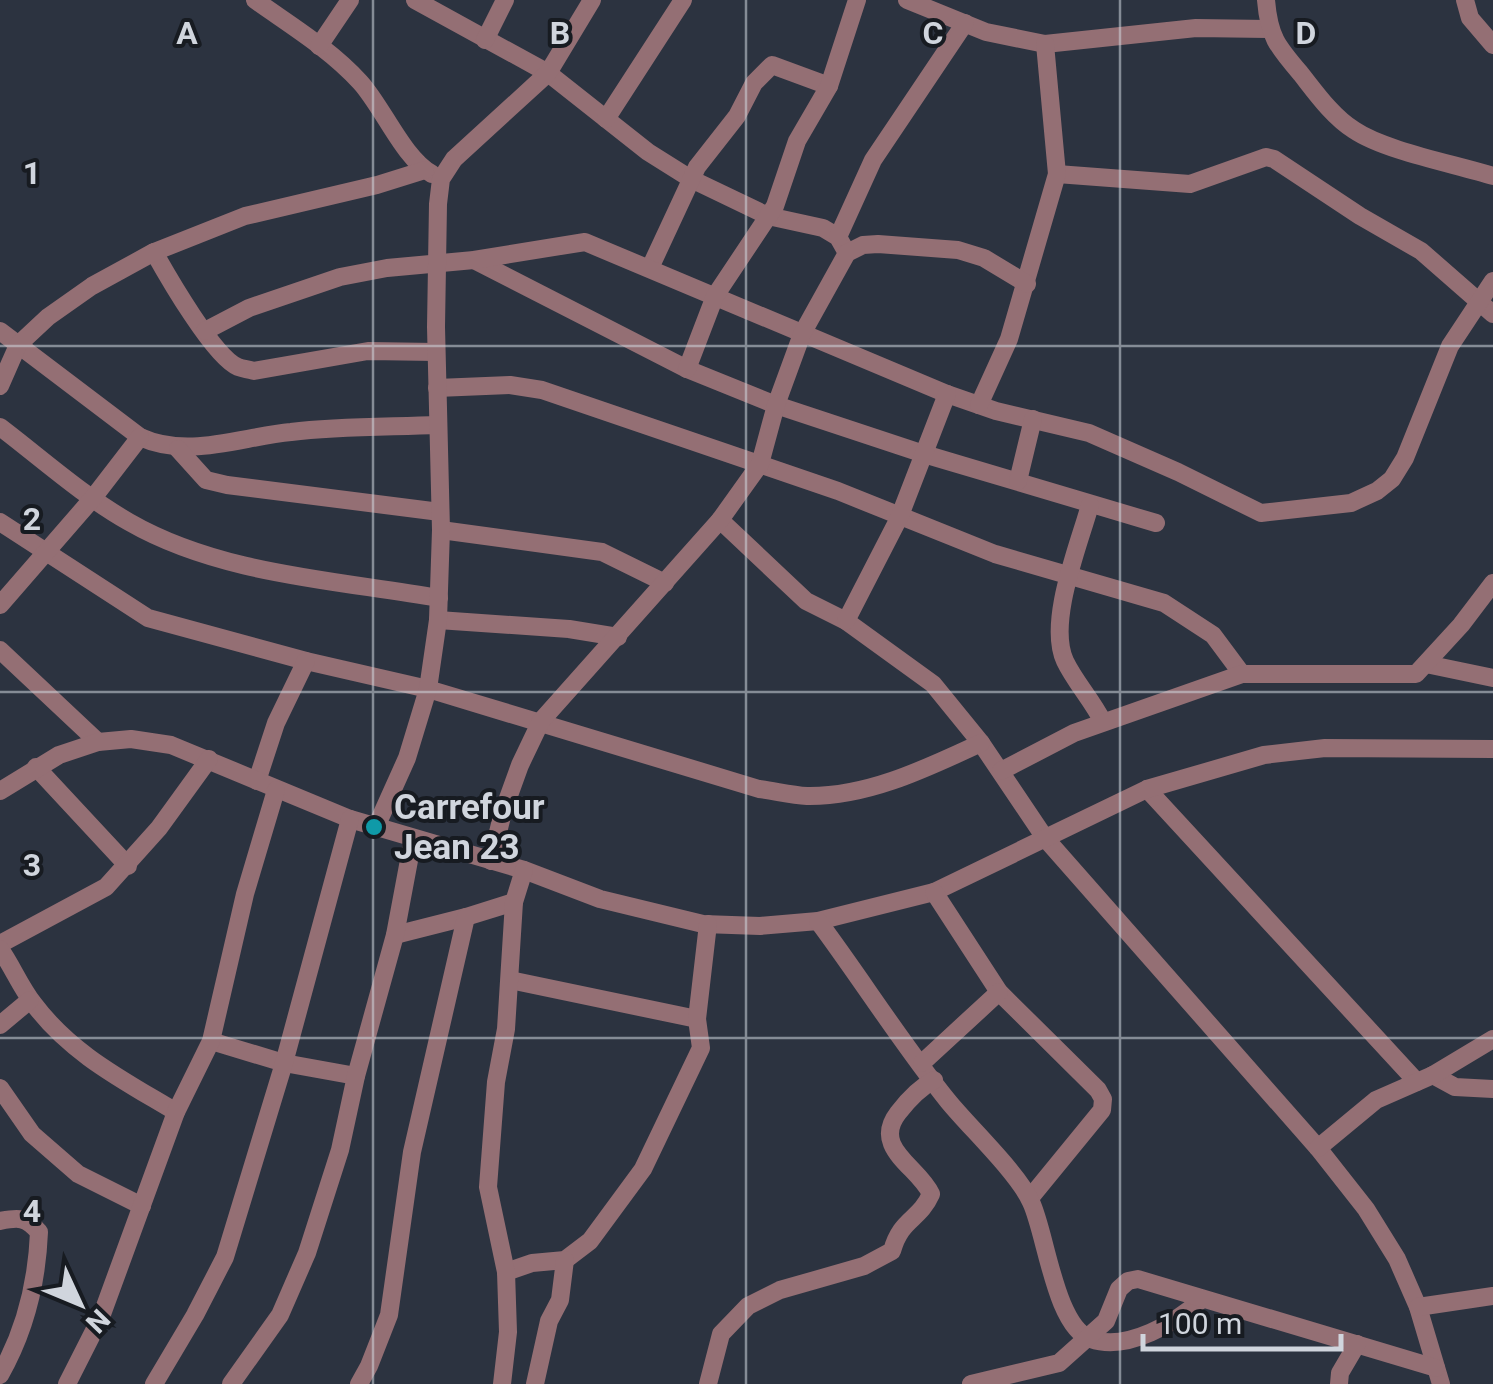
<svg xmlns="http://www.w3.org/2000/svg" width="1493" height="1384" viewBox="0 0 1493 1384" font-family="Roboto,sans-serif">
  <rect width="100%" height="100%" fill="#2c3340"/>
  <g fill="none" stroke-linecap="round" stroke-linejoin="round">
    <g stroke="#946f74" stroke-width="18">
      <path d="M255,0c35,25 75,49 105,82 23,25 43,76 72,92"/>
      <path d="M415,0l133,73 100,79 43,27 77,37 55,12 15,9 9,16"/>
      <path d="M907,0l79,32 59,12 151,-16 72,1"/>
      <path d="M1266,0c3,37 11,46 35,74 15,19 32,43 53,56 31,21 101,34 139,46"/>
      <path d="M1465,0l5,18 23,27"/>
      <path d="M485,40l20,-40"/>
      <path d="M319,46l31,-46"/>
      <path d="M606,119l77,-119"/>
      <path d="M1057,174l133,10 76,-27 8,2 86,57 61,35 72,63"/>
      <path d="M838,237l35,-77 92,-137"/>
      <path d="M154,252c14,25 60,105 84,115 5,2 10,2 16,4l114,-20 68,1"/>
      <path d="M474,260l213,109 89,36 148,49 232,69"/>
      <path d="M650,268l47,-101 40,-51 17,-33 18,-18 57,21"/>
      <path d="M0,331l140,106c48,22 100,0 151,-5 48,-6 98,-5 147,-7"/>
      <path d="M205,331l44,-23 91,-31 47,-9 87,-8 111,-18 362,152 49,17 93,22 89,39 83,41 90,-10 26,-12 15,-12 13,-21 45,-112 43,-65"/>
      <path d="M687,369l28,-73 60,-90 22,-65 32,-55 28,-86"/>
      <path d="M0,386l18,-41 30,-28 44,-31 62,-34 91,-36 132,-31 48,-15"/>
      <path d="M437,388l73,-3 32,5 296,101 157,63 169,49 49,32 29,39"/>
      <path d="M979,405l30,-66 48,-165 -12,-130"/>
      <path d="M0,427c42,32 83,69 129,95 92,53 208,58 310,76"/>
      <path d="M178,449l28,31 21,5 213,27"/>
      <path d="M1018,481l15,-62"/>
      <path d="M1090,505c-11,40 -43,117 -25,156 10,21 27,39 38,61"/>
      <path d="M720,520l86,81 40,20 87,63 48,59 64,95 273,310 48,61 31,50 21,48 23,77"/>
      <path d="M0,522l148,96 158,43 122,28 331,100c16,2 32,6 48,7 61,1 120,-28 174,-53"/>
      <path d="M441,530l161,22 63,31"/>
      <path d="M0,605l93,-107 47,-61"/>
      <path d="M438,620l131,9 49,8"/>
      <path d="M846,621l53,-103 48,-124"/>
      <path d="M0,650l98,92"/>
      <path d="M1426,664l67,14"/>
      <path d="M36,767l92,99"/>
      <path d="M1001,771l73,-38 168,-59h174l45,-49 32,-42"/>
      <path d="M257,781l19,-58 30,-62"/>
      <path d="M1147,789l270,293"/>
      <path d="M0,791l59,-36 39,-13 33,-3 40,6 179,74 174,51 76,29 103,25 57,2 58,-5 116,-29 213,-103 117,-34 61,-7 168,1"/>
      <path d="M376,827l31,-69 21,-69 10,-69 3,-90 -5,-203 2,-123 3,-25 13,-20 94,-86 44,-73"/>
      <path d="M491,861l12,-49 17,-47 21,-44 179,-201 40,-56 16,-59 26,-71 45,-81 16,-8 15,-1 80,6 26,8 43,26"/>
      <path d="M934,892l65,100 99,98 5,9 -1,11 -72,88"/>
      <path d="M818,921c44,59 84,123 130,180 22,27 70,72 83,101 15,31 24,125 60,137 36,13 86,-17 111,-40"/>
      <path d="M395,935l71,-18"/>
      <path d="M0,944l106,-57 53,-59 50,-69"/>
      <path d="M0,949c12,17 20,37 33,54 38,51 90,77 143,109"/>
      <path d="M510,980l187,39"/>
      <path d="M0,1025l30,-25"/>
      <path d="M211,1041l73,22 72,13"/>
      <path d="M922,1063l77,-71"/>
      <path d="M1433,1075l22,12 38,2"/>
      <path d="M0,1088l32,46 46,40 64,32"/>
      <path d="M1318,1148l58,-48 57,-25 60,-36"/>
      <path d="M0,1221c19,-4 26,-4 39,11 -2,50 -14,99 -39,143"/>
      <path d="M506,1272l26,-9 33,-3 25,-19 53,-72 58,-121 -4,-29 11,-95"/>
      <path d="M1418,1307l75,-11"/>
      <path d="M67,1384l34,-67 75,-205 35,-71 34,-147 31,-104"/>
      <path d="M154,1384l41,-69 30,-58 59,-194 66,-244"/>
      <path d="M231,1384l49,-69 27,-62 33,-103 16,-74 39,-141 18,-96"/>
      <path d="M359,1384l10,-18 20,-51 23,-163 54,-235 48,-15"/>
      <path d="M502,1384l6,-52 -2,-60 -18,-85 8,-105 10,-53 8,-127 10,-32"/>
      <path d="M535,1384l14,-63 11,-21 5,-40"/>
      <path d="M708,1384l13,-50 27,-28 32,-16 84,-24 28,-15c9,-33 27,-30 39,-57 -12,-27 -60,-46 -33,-81 10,-13 21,-25 36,-33"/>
      <path d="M971,1384l88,-21 47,-42 13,-32 9,-8 10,-2 298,89"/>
      <path d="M1339,1384l1,-11 17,-29"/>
    </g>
  </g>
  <path fill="none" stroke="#d0d5dd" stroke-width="2.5" stroke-opacity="0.55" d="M373,0v1384M746,0v1384M1120,0v1384M0,346h1493M0,692h1493M0,1038h1493"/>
  <circle fill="#0f9aa8" stroke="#171b21" stroke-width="4" cx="374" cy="827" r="10"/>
  <g text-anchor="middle" stroke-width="8" stroke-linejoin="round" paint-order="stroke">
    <g font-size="35" font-weight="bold" fill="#d0d5dd" stroke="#171b21" text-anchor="start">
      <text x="394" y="819">Carrefour<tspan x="394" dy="40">Jean 23</tspan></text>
    </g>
  </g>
  <g font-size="32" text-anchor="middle" font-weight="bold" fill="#d0d5dd" stroke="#171b21" stroke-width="8" stroke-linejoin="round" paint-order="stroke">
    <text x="187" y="44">A</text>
    <text x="560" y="44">B</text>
    <text x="933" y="44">C</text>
    <text x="1306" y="44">D</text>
    <text x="32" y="184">1</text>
    <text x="32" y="530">2</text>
    <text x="32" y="876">3</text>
    <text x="32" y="1222">4</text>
  </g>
  <g transform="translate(80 1304) rotate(134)" stroke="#171b21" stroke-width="8" paint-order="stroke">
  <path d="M0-8L18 38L0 25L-18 38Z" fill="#d0d5dd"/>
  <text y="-15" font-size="28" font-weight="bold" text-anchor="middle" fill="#d0d5dd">N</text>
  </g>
  <path d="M1143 1334v15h198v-15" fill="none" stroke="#d0d5dd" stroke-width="5"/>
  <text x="1158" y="1334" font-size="30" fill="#d0d5dd" stroke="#171b21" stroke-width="8" paint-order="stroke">100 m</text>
</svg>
